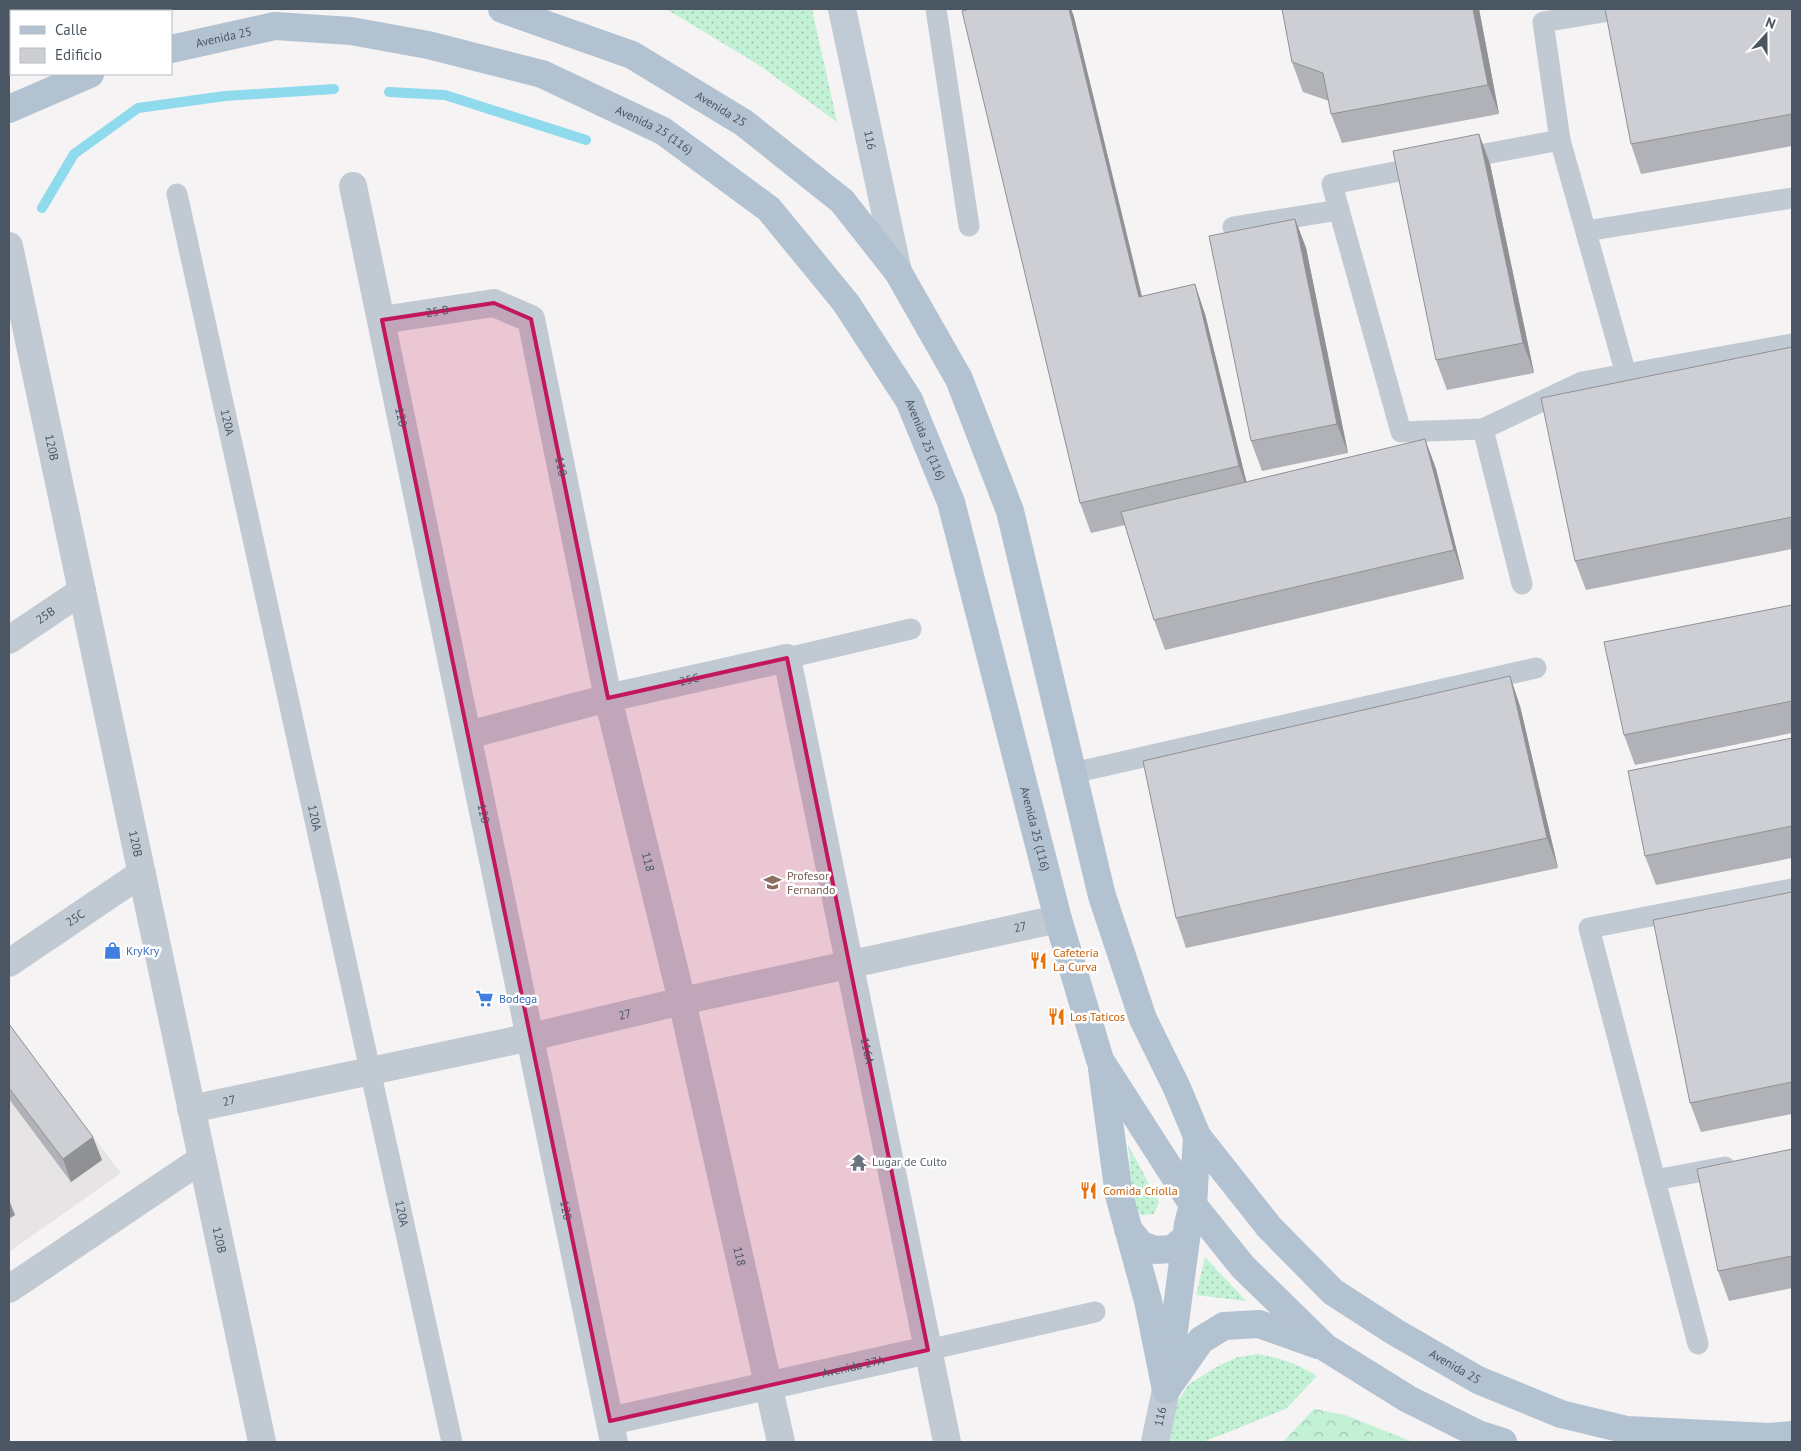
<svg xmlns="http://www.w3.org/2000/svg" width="1801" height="1451" viewBox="0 0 1801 1451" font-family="'PT Sans',sans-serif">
  <defs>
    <pattern id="grass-dots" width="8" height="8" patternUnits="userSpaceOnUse" patternTransform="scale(1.25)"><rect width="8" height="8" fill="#c3f1d5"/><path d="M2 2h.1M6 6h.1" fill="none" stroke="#a0c6b0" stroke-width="1.8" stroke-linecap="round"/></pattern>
    <pattern id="forest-crowns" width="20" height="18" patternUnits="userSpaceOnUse" patternTransform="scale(1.25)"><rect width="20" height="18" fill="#c3f1d5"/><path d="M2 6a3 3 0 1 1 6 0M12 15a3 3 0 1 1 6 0" fill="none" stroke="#a0c6b0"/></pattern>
  </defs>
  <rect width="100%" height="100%" fill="#f5f3f3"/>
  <path fill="#e6e4e5" d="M9,1026l112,147 -112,79z"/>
  <g fill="url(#grass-dots)">
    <path d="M666,9h146l25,113 -78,-57z"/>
    <path d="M1128,1145l31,57 -5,12 -14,1 -7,-15z"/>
    <path d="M1205,1257l41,44 -50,-6z"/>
    <path d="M1258,1354c22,4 40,10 59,22l-31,33 -83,33h-39l11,-36 14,-22 31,-19 18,-8z"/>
  </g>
  <path fill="url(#forest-crowns)" d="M1314,1409l31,6 68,27h-130z"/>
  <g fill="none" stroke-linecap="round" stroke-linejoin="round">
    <g stroke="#90daee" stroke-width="10">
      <path d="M389,92l56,3 141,45"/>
      <path d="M42,208l32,-54 64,-46 87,-12 109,-7"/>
    </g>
    <g stroke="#c1cad2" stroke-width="21">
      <path d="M936,9l33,217"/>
      <path d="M1560,140l-17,-118 79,-13"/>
      <path d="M1458,159l102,-19 66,234"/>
      <path id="s1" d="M177,194l275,1248"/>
      <path d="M1339,210l-7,-26 94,-18"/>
      <path d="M1233,227l106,-17 62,222 82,-3"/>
      <path d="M1586,231l206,-33"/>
      <path d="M1522,584l-39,-155 99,-47 210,-38"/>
      <path d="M787,658l124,-29"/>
      <path d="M1073,773l463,-105"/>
      <path d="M1655,1180l70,-13"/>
      <path d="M1698,1344l-109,-416 203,-39"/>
      <path d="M928,1350l167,-38"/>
    </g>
    <g stroke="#c1cad2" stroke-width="28">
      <path id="s2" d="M353,186l261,1256"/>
      <path id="s3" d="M9,246l253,1196"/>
      <path id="s4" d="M382,320l112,-17 37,16 77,379 74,303 99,441"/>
      <path id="s5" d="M9,640l73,-49"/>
      <path id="s6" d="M468,735l140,-37 179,-40 160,784"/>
      <path id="s7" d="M9,963l133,-90"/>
      <path id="s8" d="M191,1109l340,-72 151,-36 376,-82"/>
      <path d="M9,1289l193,-130"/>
      <path id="s9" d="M610,1421l318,-71"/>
    </g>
    <g stroke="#c1cbd6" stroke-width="28">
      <path id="s10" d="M842,9l56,263"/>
      <path id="s11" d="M1155,1442l11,-52"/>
    </g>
    <g stroke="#b3c2d1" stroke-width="28">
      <path id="s12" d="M502,9l130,46 112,68 98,78 56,71 61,107 51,132 92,385 41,123 34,69 20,48 72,91 64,65 62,40 83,48 83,34 66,16 142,7 23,-2"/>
      <path d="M124,11l6,-2"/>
      <path id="s13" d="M171,49l104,-23 76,5 77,14 114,29 121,57 106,78 77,94 63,97 42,102 107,417 42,141 93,145 50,62 83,81 82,51 70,35 25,8"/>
      <path d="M9,57l2,-1"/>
      <path d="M9,109l81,-35"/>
      <path d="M1102,1069l17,126 29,106 18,89"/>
      <path d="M1128,1229l13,16 14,5 17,-1 14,-11"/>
      <path d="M1169,1368l19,-144 5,-19 4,-69"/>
      <path d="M1168,1387l33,-47 23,-14 35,-2 59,21"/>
    </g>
  </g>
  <g fill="#b0b2b7">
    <path d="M1069,9h2l3,8 68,279 63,18 41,168 179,-43 11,30 28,110 -299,71 -11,-30 -29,-95 -34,8 -11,-30z"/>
    <path d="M1479,9l20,105 -157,29 -11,-29 -2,-13 -26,-9 -11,-30z"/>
    <path d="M1792,9v137l-151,28 -10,-30z"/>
    <path d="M1479,134l11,30 44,209 -87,17 -11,-30z"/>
    <path d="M1295,219l11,29 42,205 -86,18 -11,-30z"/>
    <path d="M1792,347v202l-206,41 -11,-29z"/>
    <path d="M1792,605v128l-157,32 -11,-30z"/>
    <path d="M1520,706l38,162 -372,80 -10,-30z"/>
    <path d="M1792,738v120l-136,27 -11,-29z"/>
    <path d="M1792,892v222l-91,18 -11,-29z"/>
    <path d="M9,1024l93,136 -31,22 -62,-83z"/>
    <path d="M1792,1149v139l-63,13 -11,-30z"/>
  </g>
  <g fill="#909195">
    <path d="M1069,9h2l3,8 75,310 -10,-30z"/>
    <path d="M1473,9h6l20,105 -11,-29z"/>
    <path d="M1479,134l11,30 44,209 -11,-30z"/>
    <path d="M1295,219l11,29 42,205 -11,-29z"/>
    <path d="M1195,284l10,30 45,182 -11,-30z"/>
    <path d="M1425,439l11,30 28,110 -10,-29z"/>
    <path d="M1510,676l10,30 38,162 -11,-30z"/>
    <path d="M93,1137l9,23 -31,22 -8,-23z"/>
    <path d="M9,1200l6,15 -6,4z"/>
  </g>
  <g fill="#cdcfd5" stroke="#909195">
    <path d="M970,9h99l70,288 56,-13 44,182 -159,37 -118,-492z"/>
    <path d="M1282,9h191l15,76 -157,29 -8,-41 -31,-11z"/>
    <path d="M1605,9h187v105l-161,30z"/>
    <path d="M1479,134l44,209 -87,17 -43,-209z"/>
    <path d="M1295,219l42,205 -86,17 -42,-205z"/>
    <path d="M1792,347v170l-217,44 -34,-163z"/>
    <path d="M1425,439l29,111 -300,70 -33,-108z"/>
    <path d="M1792,605v96l-168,34 -20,-93z"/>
    <path d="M1510,676l37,162 -371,80 -33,-157z"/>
    <path d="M1792,738v88l-147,30 -17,-85z"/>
    <path d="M1792,892v190l-102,21 -37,-183z"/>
    <path d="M9,1024l84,113 -30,22 -54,-71z"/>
    <path d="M1792,1149v107l-74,15 -21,-102z"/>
  </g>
  <path fill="#c2185b" fill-opacity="0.2" stroke="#c2185b" stroke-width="4" stroke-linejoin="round" d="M494,303l37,16 77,379 179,-40 141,692 -318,71 -228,-1101z"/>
  <defs>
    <symbol id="school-bare" viewBox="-9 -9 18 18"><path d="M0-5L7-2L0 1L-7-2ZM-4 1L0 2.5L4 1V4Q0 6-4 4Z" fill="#8d6e63" stroke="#fff" stroke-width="2.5" paint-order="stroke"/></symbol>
    <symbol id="shop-bare" viewBox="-9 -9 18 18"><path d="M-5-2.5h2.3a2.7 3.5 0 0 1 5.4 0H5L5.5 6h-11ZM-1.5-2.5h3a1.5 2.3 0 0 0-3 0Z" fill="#3f7fe0" stroke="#fff" stroke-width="2.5" paint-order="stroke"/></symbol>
    <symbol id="restaurant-bare" viewBox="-9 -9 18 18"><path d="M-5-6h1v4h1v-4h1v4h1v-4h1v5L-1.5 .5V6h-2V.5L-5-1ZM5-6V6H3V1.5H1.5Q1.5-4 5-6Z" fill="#e8710a" stroke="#fff" stroke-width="2.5" paint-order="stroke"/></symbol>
    <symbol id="supermarket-bare" viewBox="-9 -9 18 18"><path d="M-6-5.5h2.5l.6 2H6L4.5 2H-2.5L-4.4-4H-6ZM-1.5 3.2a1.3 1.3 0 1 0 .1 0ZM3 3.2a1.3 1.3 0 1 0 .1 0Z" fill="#3f7fe0" stroke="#fff" stroke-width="2.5" paint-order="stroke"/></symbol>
    <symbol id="temple-bare" viewBox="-9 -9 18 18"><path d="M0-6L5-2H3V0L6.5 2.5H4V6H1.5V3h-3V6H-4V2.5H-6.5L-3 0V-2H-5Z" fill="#6b7280" stroke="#fff" stroke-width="2.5" paint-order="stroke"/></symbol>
  </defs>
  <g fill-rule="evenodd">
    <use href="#school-bare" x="760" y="870" width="25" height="25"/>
    <use href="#shop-bare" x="100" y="938" width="25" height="25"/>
    <use href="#restaurant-bare" x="1026" y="948" width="25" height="25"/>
    <use href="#supermarket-bare" x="472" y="986" width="25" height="25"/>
    <use href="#restaurant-bare" x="1044" y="1004" width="25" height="25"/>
    <use href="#temple-bare" x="846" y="1150" width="25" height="25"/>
    <use href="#restaurant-bare" x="1076" y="1178" width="25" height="25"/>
  </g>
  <g text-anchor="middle" stroke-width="5" stroke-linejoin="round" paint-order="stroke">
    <g font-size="12" fill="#4a5661" stroke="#fff">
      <text dy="4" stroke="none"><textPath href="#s13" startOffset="54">Avenida 25</textPath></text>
      <text dy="4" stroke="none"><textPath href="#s12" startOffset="242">Avenida 25</textPath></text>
      <text dy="4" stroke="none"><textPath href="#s13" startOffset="504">Avenida 25 (116)</textPath></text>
      <text dy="4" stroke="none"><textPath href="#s10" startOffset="134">116</textPath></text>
      <text dy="4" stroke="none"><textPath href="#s4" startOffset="56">25 B</textPath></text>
      <text dy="4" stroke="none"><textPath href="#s2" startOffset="236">120</textPath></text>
      <text dy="4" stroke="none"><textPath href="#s1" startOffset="234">120A</textPath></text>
      <text dy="4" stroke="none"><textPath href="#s13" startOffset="924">Avenida 25 (116)</textPath></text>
      <text dy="4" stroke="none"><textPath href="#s3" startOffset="206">120B</textPath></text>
      <text dy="4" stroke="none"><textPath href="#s4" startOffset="304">118</textPath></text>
      <text dy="4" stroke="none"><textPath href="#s5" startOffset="44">25B</textPath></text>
      <text dy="4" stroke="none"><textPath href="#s6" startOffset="228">25C</textPath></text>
      <text dy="4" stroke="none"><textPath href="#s2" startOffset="641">120</textPath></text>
      <text dy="4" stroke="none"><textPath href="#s1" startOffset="639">120A</textPath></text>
      <text dy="4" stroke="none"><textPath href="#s13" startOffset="1329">Avenida 25 (116)</textPath></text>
      <text dy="4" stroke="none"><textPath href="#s3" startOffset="611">120B</textPath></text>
      <text dy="4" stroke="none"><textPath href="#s4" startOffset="709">118</textPath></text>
      <text dy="4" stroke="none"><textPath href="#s7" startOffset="80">25C</textPath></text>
      <text dy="4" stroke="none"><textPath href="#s8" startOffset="849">27</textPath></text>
      <text dy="4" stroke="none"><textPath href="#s8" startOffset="444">27</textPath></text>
      <text dy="4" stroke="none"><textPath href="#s6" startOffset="729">116A</textPath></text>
      <text dy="4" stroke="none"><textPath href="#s8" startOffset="39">27</textPath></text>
      <text dy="4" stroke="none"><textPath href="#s2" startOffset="1046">120</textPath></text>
      <text dy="4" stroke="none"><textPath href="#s1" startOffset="1044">120A</textPath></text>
      <text dy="4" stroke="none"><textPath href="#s3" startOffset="1016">120B</textPath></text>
      <text dy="4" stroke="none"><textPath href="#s4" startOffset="1114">118</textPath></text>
      <text dy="4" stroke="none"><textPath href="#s12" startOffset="1754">Avenida 25</textPath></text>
      <text dy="4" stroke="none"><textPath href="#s9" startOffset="249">Avenida 27A</textPath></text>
      <text dy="4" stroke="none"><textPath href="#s11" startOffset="26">116</textPath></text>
    </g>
    <g font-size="12" fill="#785e54" stroke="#fff" text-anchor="start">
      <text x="787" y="880">Profesor<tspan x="787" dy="14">Fernando</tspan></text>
    </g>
    <g font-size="12" fill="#366cbe" stroke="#fff" text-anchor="start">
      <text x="126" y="955">KryKry</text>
      <text x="499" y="1003">Bodega</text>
    </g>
    <g font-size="12" fill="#c56008" stroke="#fff" text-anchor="start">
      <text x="1053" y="957">Cafetería<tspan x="1053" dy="14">La Curva</tspan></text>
      <text x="1070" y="1021">Los Taticos</text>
      <text x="1103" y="1195">Comida Criolla</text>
    </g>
    <g font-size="12" fill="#5b616d" stroke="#fff" text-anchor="start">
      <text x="872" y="1166">Lugar de Culto</text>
    </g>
  </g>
  <rect width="1801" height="1451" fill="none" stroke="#4a5661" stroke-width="20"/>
  <rect x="10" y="10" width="162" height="65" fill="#ffffff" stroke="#b7bbc0"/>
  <rect x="20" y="26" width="25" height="8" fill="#b3c2d1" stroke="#b7bbc0"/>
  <text x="55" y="35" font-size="15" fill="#4a5661">Calle</text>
  <rect x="20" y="48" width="25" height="15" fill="#cdcfd5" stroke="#b7bbc0"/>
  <text x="55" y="60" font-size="15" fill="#4a5661">Edificio</text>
  <g transform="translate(1766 35) rotate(21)" stroke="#ffffff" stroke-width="4" paint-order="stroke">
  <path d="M0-4L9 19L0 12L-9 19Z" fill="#4a5661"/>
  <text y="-8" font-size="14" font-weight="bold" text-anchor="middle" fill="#4a5661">N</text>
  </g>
</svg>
